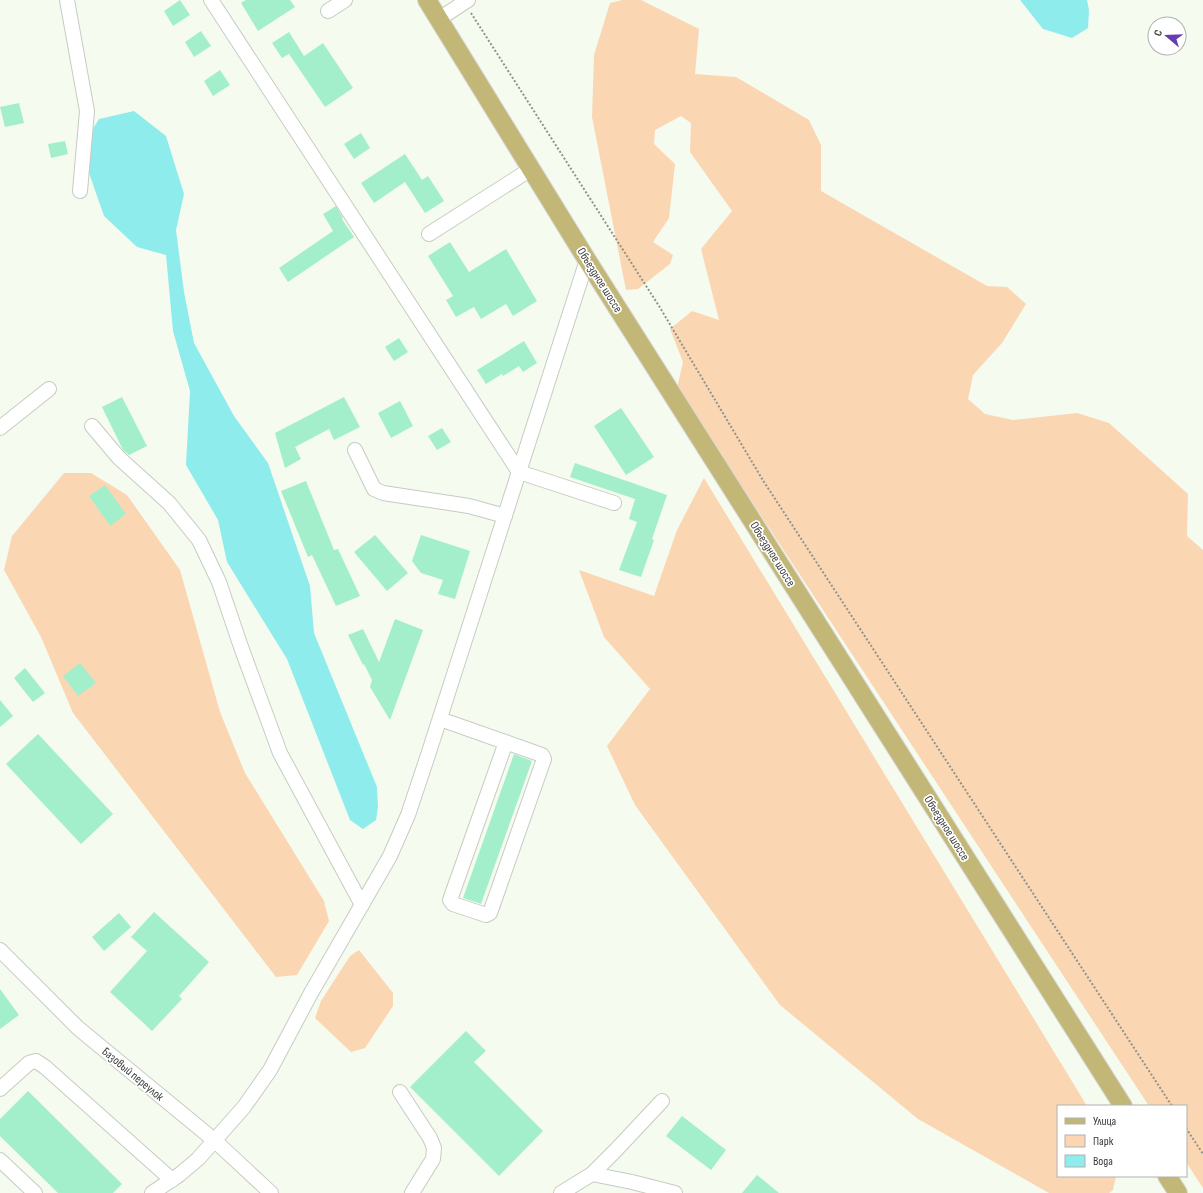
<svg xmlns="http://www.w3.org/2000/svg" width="1203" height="1193" viewBox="0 0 1203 1193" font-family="'Sofia Sans Condensed',sans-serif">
  <rect width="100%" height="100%" fill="#f5fbef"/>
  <g fill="#fbd6b3">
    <path d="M622,0h19l58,29 -4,45 41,3 73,43 12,25v46l166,95 20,1 19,17 -24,39 -29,32 -5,24 17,15 28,6 64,-7 32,10 79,71 -1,42 16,14v638l-17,-26v-56h-37l-472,-718 6,-26 -13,-33 22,-18 27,9 -18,-71 31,-38 -42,-59 1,-29 -10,-7 -26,14 -1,14 21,20 -6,54 -16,24 20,13 -3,9 -32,25 -12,1 -34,-173 2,-62 16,-52z"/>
    <path d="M64,473h27l36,22 53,75 40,142 25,61 79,128 5,20 -32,54 -21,2 -203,-264 -32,-76 -37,-67 8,-34z"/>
    <path d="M704,478l383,628h-29v70h58l-3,14 -4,3h-60l-131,-74 -138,-114 -145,-200 -28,-59 43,-57 -46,-52 -25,-67 75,26 23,-66z"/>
    <path d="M359,950l34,43v13l-28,42 -14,4 -36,-34 6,-17 29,-45z"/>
  </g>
  <g fill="#8fecec">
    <path d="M1020,0h67l2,10 -1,18 -16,10 -29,-9z"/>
    <path d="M134,111l32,25 18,58 -8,36 8,62 10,51 40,73 34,47 42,123 4,47 63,154 1,20 -2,13 -13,9 -13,-9 -63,-161 -60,-97 -9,-42 -32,-55 4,-74 -17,-60 -7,-76 -29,-8 -33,-31 -15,-43 3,-43 7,-11z"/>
  </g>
  <g fill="#a4efcb">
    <path d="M180,0l10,15 -17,11 -9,-15z"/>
    <path d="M246,0h44l5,7 -37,24 -17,-28z"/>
    <path d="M201,31l10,15 -17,11 -9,-15z"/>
    <path d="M289,32l15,24 19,-13 30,45 -28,19 -36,-53 -7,4 -10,-15z"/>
    <path d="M220,70l10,15 -17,11 -9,-15z"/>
    <path d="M19,103l5,20 -19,4 -5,-20z"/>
    <path d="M361,133l9,15 -16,11 -10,-15z"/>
    <path d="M65,141l3,13 -17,4 -3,-14z"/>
    <path d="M405,154l17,26 6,-4 16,25 -19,12 -20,-31 -31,21 -13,-20z"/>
    <path d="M336,206l7,12 -1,1 12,18 -66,45 -9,-14 54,-37 -10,-17z"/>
    <path d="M450,242l19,30 37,-23 31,52 -24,15 -7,-12 -25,15 -7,-12 -18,10 -10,-17 7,-4 -25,-40z"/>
    <path d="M399,338l9,14 -14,9 -9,-14z"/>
    <path d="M524,341l13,22 -14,9 -4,-6 -16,10 -1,-2 -16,10 -9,-14z"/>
    <path d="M122,397l25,49 -18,9 -6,-5 -21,-43z"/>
    <path d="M344,397l16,30 -26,13 -5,-11 -34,18 6,12 -16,9 -10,-35z"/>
    <path d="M400,401l13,25 -22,12 -13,-25z"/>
    <path d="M621,408l33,49 -28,18 -32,-49z"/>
    <path d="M442,428l9,14 -14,8 -9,-14z"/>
    <path d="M575,463l92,32 -15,44 2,1 -13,37 -22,-7 18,-48 -8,-3 6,-20 -65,-22z"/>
    <path d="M306,481l28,69 4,-1 22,47 -24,10 -24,-51 -4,2 -27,-66z"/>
    <path d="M105,485l21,29 -16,12 -21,-30z"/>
    <path d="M375,535l33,38 -21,18 -33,-39z"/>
    <path d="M421,535l49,16 -15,48 -17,-5 5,-14 -22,-7 -9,-12z"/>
    <path d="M395,619l28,11 -33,90 -20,-33 2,-7 -8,-16 -1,1 -15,-30 15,-6 16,33z"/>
    <path d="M80,663l16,20 -18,13 -15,-20z"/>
    <path d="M25,668l20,25 -12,9 -19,-24z"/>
    <path d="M0,700l13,16 -13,11z"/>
    <path d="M38,734l75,80 -32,30 -75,-80z"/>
    <path d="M514,754l18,7 -51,143 -18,-6z"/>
    <path d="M154,912l55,50 -30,34 3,3 -30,32 -42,-39 37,-41 -16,-14z"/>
    <path d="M119,913l12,14 -27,24 -12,-14z"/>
    <path d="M0,989l19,26 -19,14z"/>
    <path d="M466,1031l20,20 -12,11 69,69 -44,45 -89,-89z"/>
    <path d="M28,1091l94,93 -9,9h-55l-58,-57v-17z"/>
    <path d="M682,1116l44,34 -15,20 -45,-34z"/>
    <path d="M757,1175l22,18h-37z"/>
  </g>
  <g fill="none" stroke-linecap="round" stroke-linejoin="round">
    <defs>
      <g id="minor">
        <path d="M67,0l20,111 -7,80"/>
        <path d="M211,0l308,472 95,31"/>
        <path d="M328,11l17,-11"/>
        <path d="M439,19l29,-19"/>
        <path d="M429,234l102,-65"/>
        <path d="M92,426l27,32 50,45 30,37 20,42 22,65 39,106 82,152"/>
        <path d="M0,428l49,-39"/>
        <path d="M355,450l19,39 9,4 86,13 36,10"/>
        <path d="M440,719l102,36 2,4 -54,154 -4,2 -33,-11 -3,-4 56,-158"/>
        <path d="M0,950l78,78 136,112 57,53"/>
        <path d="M0,1089l29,-26 7,-2 9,6 127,113"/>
        <path d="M400,1092l30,46 4,10 -1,11 -21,34"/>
        <path d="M0,1160l35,33"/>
        <path d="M592,1174l40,8 43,11"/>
        <path d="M152,1193l27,-18 19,-16 46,-52 26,-37 41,-77 79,-137 18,-41 21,-63 158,-492"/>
        <path d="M561,1193l31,-19 23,-23 47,-50"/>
      </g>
      <g id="major">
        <path d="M427,0l160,260 536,846"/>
        <path d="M1167,1176l11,17"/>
      </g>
    </defs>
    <use href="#minor" stroke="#c6ccc2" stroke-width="16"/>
    <use href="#major" stroke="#d7d8d7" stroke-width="20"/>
    <g stroke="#8f938b" stroke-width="2" stroke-dasharray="2 2" stroke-linecap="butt">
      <path d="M471,13l188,293 105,176 408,624"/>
      <path d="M1186,1128l17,26"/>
    </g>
    <use href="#minor" stroke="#fff" stroke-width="14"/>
    <use href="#major" stroke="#c3b778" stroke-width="18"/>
  </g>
  <g text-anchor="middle" stroke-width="3.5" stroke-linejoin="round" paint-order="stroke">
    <g font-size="12" fill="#383b36" stroke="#fff">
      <text transform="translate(600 280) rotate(58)" y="4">Объездное шоссе</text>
      <text transform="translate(773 554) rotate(58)" y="4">Объездное шоссе</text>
      <text transform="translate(947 828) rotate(58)" y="4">Объездное шоссе</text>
      <text transform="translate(133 1074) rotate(40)" y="4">Базовый переулок</text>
    </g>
  </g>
  <rect x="1057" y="1105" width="130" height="72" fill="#ffffff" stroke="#afb1af"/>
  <rect x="1065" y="1118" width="20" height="6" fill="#c3b778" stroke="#afb1af"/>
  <text x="1093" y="1125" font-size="12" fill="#383b36">Улица</text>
  <rect x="1065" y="1135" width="20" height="12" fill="#fbd6b3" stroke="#afb1af"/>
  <text x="1093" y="1145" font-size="12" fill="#383b36">Парк</text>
  <rect x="1065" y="1155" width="20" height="12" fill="#8fecec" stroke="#afb1af"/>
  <text x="1093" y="1165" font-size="12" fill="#383b36">Вода</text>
  <g transform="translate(1167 36) rotate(289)"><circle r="19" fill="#ffffff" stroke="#afb1af"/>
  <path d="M0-3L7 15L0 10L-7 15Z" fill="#663bb3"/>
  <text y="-6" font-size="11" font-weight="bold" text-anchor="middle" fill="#383b36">С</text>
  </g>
</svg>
